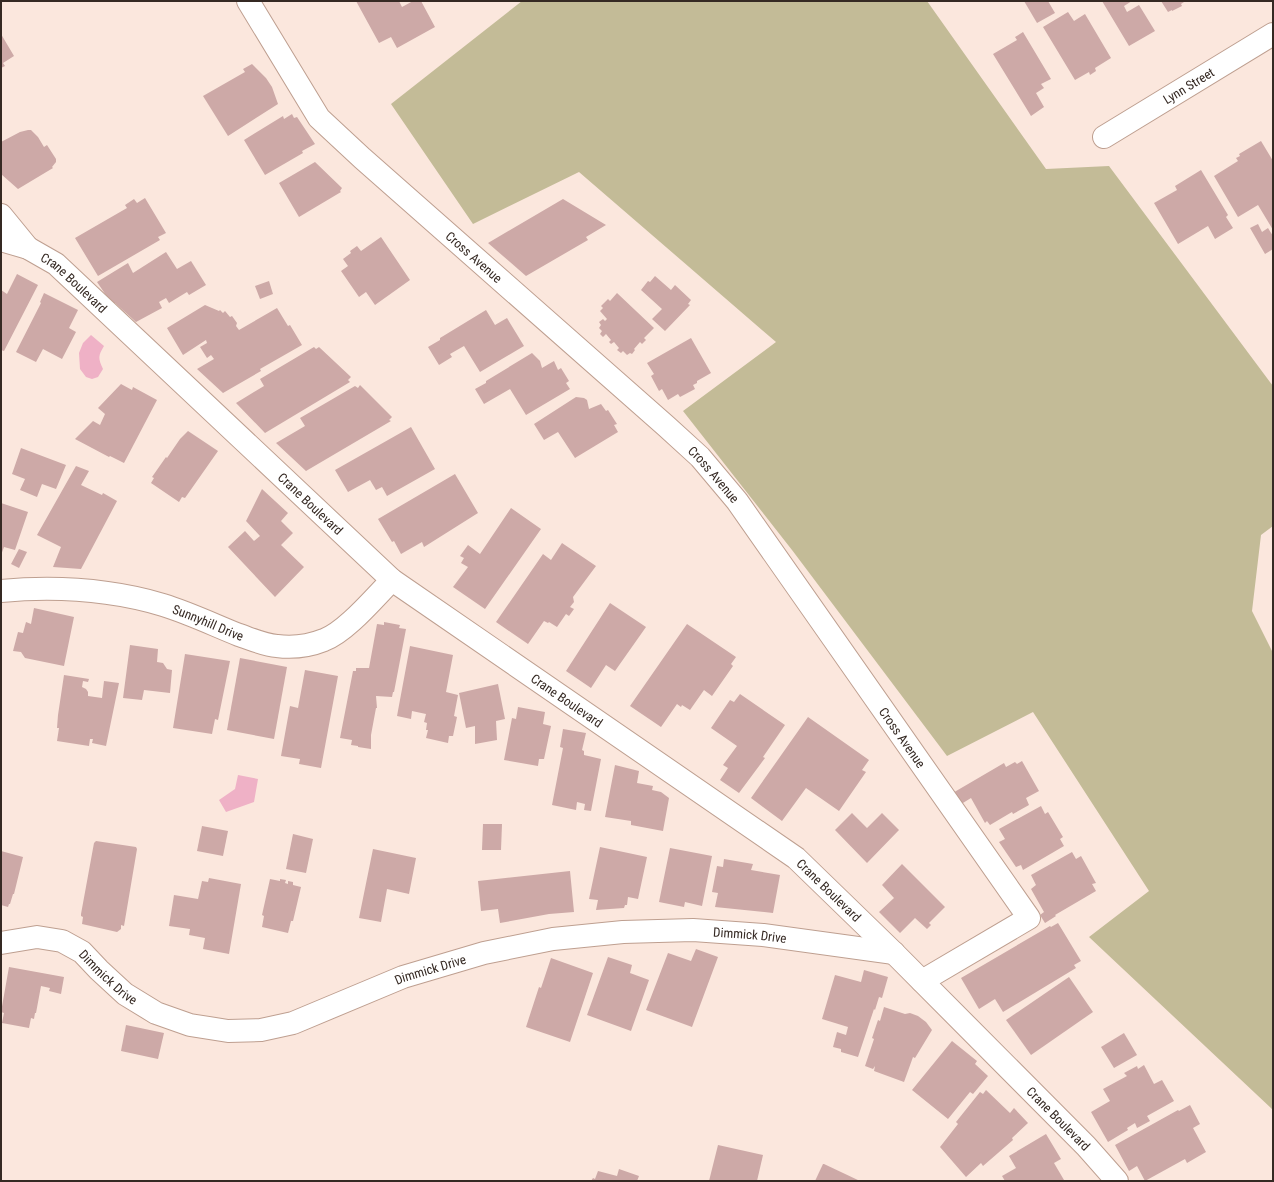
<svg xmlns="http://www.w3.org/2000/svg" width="1274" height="1182" viewBox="0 0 1274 1182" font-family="'Roboto Condensed',sans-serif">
  <rect width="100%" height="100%" fill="#fbe7dd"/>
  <path fill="#c3bb97" d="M522,1h405l119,168 63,-3 164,220v140l-12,9 -9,76 21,42v457l-184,-173 60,-46 -116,-179 -86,44 -155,-206 -109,-139 93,-69 -197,-170 -106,52 -82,-120z"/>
  <g fill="#efb1c6">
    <path d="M91,335l13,11c-6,10 -6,12 -1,23l-5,8 -6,2 -6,-2 -6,-8 -1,-16 4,-10z"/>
    <path d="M238,775l20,4 -4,23 -28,10 -7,-12 16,-11z"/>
  </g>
  <g fill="#cda9a7">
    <path d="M356,1h43l3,6 11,-6h8l14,26 -38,21 -6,-11 -12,6z"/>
    <path d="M1024,1h24l7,12 -18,10z"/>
    <path d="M1102,1h30l-8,5 3,6 12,-7 16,26 -26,15z"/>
    <path d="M1161,1h23v1l-3,2 1,2 -10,5v-1l-4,2z"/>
    <path d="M1068,12l6,9 11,-7 26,44 -16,10 1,3 -6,4 -1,-3 -14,8 -32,-53z"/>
    <path d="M1023,32l28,47 -10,5 3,4 -8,5 8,14 -13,9 -38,-62 24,-14 -2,-3z"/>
    <path d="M1,34l13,22 -11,7 2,3 -4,2z"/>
    <path d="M252,64l14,14 6,9 6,17 -50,32 -25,-40 42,-24 -2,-3z"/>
    <path d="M292,114l2,4 3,-1 18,27 -13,7 1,2 -38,22 -21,-35 39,-24 1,3z"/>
    <path d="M28,130h3l7,7 6,10 3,-2 9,14v3l-4,5 1,1 -35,21 -17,-15v-32l19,-10z"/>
    <path d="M1261,141l12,20v69l-15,-25 -20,12 -24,-41 24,-15 -2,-3 4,-2 -1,-2z"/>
    <path d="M315,162l27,26 -2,3 1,1 -42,25 -20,-34z"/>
    <path d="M1201,170l27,45 -2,2 7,11 -18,11 -7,-13 -30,18 -24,-41 23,-13 -2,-4z"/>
    <path d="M145,198l21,35 -8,4 2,3 -62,36 -23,-38 52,-30 -2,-3 9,-6 3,4z"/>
    <path d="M563,199l43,26 -20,12 2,3 -62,36 -38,-33z"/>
    <path d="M1258,224l4,8 6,-4 5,8v13l-8,5 -15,-26z"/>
    <path d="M381,237l29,43 -35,25 -9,-13 -7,5 -18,-26 7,-5 -5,-7 8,-6 -1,-2 7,-5 4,5z"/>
    <path d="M166,252l11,17 14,-8 15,24 -17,10 -2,-3 -18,11 -3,-5 -7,4 3,6 -26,14 -21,-19 -3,1 -15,-22 31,-19 5,10z"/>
    <path d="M17,274l21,11 -34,66 -3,-1v-60l6,4z"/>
    <path d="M655,276l16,14 4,-5 16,15 -3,4 2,1 -25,26 -13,-12 10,-10 -21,-19 7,-9 2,1z"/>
    <path d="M269,281l4,13 -13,5 -5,-13z"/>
    <path d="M44,293l34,17 -9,18 7,4 -14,27 -19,-10 -7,13 -20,-10 25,-49 -1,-1z"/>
    <path d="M617,293l37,35 -10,10 2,2 -4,4 -2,-2 -6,7 1,1 -3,4 -2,-1 -3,2 -4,-4 -2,2 -4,-3 2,-2 -5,-6 -3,2 -2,-2 2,-2 -5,-6 -3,3 -3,-3 2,-3 -3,-3 2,-3 -2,-3 4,-3 2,2 2,-2 -7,-8 3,-3 -2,-2 7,-7 2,2z"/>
    <path d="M205,305l14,6 1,-1 3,3 2,-2 5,6 2,-1 5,7 -1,3 3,4 38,-22 11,18 2,-1 12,20 -42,24 1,2 -38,22 -26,-24 17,-10 -3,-4 -4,3 -7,-11 7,-4 -1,-3 -23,15 -16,-27z"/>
    <path d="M486,310l9,15 12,-7 17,28 -44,26 -16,-26 -14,8 2,3 -13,8 -11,-18 12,-7v-2z"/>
    <path d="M691,338l20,35 -14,8v2l-4,2 2,4 -15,8 -2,-3 -10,6 -6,-11 -3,2 -8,-15 3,-2 -7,-11z"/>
    <path d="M314,347l2,2 3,-2 32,30 -3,3 2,2 -85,51 -29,-30 28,-17 -4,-7z"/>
    <path d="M532,353l8,8 2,7 12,-7 4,9 3,-2 8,13 -3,2 4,6 -44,26 -16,-26 -26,15 -9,-15 11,-6v-2z"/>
    <path d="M121,384l11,6 1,-3 24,13 -33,63 -14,-7 -1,1 -34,-18 18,-18 7,4 5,-11 -7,-6z"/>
    <path d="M360,385l32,32 -3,3 2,1 -85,50 -30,-28 29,-17 -5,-8 55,-32 3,2z"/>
    <path d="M576,397l8,1 3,2 2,9 12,-5 5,7 2,-1 9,14 -3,1 4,7 -43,26 -17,-26 -14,8 -10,-16z"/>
    <path d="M411,427l24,42 -48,27 -5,-9 -6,3 -6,-10 -22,12 -13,-22z"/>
    <path d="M188,431l30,20 -33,47 -3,-1 -3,5 -28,-19 3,-5 -2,-1 14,-20 1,1 13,-19z"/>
    <path d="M21,448l45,17 -10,24 -14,-5 -5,13 -17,-7 5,-11 -13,-5z"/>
    <path d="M76,466l13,5 -8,14 21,10 1,-2 14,8 -36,68 -28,-2 8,-20 -24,-12z"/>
    <path d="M455,474l23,39 -54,34 -2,-5 -21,12 -7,-13 -2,1 -14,-23z"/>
    <path d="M262,489l26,24 -7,8 12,12 -12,12 23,22 -29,30 -47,-50 17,-16 9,10 6,-5 -14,-15z"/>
    <path d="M1,503l27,9 -13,38 -11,-3 -3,8z"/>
    <path d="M511,508l30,21 -56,80 -32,-22 15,-20 -7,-4 3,-5 -4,-2 8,-11 12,9z"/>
    <path d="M562,543l34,23 -23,31 1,5 -4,5 4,2 -5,7 -3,-2 -9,13 -8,-5 -1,1 -4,-2 -16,23 -32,-22 47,-68 8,6z"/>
    <path d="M19,549l8,3 -8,16 -8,-4z"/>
    <path d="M610,603l36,24 -31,44 -9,-6 -15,23 -25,-17z"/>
    <path d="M34,608l40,9 -10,49 -39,-8 -4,-6 -8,-1 5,-19 5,1 3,-11 5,2z"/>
    <path d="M384,622l16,3 -1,3 7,1 -12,63h-1l-1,5 -16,-1 1,12h-1l-5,27v14l-13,-2v-1l-7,-1 1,-5 -12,-2 13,-67h3v-3h13l8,-44 7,1z"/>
    <path d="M687,624l49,33 -5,7 2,2 -21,30 -8,-6 -14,20 -8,-5 -1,2 -4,-3 -16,23 -31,-21z"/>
    <path d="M130,645l28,4 -1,13 6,1 4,6 5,1 -2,23 -26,-3 -2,10 -19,-2z"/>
    <path d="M410,646l43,9 -7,37 12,3 -4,21 3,1 -4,19h-4l-1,7 -22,-5 2,-8h-2l1,-7 -3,-1 2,-8 -14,-3 -1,8 -14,-3z"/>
    <path d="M185,654l45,7 -12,59 -3,-1 -3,15 -39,-6z"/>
    <path d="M240,658l47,9 -13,72 -47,-9z"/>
    <path d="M305,670l33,6 -17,92 -22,-4 1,-5 -19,-3 9,-50 8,2z"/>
    <path d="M64,675l25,4 -1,3 -5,-1 -1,6 4,2 2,3v4l14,2 2,-17 15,2 -13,63 -14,-3 1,-4h-3l-1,7 -32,-5 2,-13h-2l1,-13z"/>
    <path d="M498,684l7,35 -9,2 1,19 -22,4v-18l-9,2 -7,-35z"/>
    <path d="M740,694l45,31 -22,32 2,1 -26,35 -19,-13 8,-12 -5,-3 14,-19 -26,-18 19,-28 4,2z"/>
    <path d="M518,707l27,5 -2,12 8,2 -7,33h-5l-1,7 -34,-6 8,-42 4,1z"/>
    <path d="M808,717l61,43 -7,10 4,2 -27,39 -33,-23 -24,33 -31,-23z"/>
    <path d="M563,729l23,4 -4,17 2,1v4l17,4 -10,52 -7,-1 1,-6 -8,-2 -1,8 -24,-5 11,-57 -3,-1z"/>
    <path d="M1022,761l17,30 -13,7 3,7 -16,9 -1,-2 -22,13 -3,-4 -2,2 -14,-25 -13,8 -7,-12 53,-31 2,4 9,-5 2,2z"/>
    <path d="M615,765l24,6 -2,12 16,3 -1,4 9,2 8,6 -6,33 -32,-6v-4l-26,-4z"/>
    <path d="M1041,806l4,8 3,-2 15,25 -3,2 4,7 -41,24 -2,-5 -5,2 -17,-25 6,-3 -6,-10z"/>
    <path d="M852,813l15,15 15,-15 17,17 -32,33 -32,-33z"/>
    <path d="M483,824h19l-1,26h-19z"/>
    <path d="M202,826l26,5 -5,25 -26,-5z"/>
    <path d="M293,834l20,5 -7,34 -20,-4z"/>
    <path d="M96,841l40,6 1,2 -13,77 -3,-1v4l-4,3 -35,-8 1,-7 -2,-1v-2l13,-71z"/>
    <path d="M600,847l47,10 -9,42 -10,-2 -1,8h-2l-1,3 -28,2 2,-10 -9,-1z"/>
    <path d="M670,848l42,8 -10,50 -17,-4 -1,5 -25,-5z"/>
    <path d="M373,849l43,9 -7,36 -22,-5 -6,33 -22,-4z"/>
    <path d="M1,851l22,6 -9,37h-1l-3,10h-1l-1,3 -7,-2z"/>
    <path d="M1072,852l4,7 5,-3 15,27 -4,1 4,7 -41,24 1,1 -11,7 -5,-8 4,-3 -13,-23 5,-4 -5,-10z"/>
    <path d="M724,859l29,5 -2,6 29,5 -7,38 -58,-6 3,-14 -6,-1 5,-26 6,1z"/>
    <path d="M902,864l43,43 -16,16 2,2 -4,4 -12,-11 -15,15 -21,-21 15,-14 -12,-13z"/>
    <path d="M570,871l4,41 -25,2 -49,9 -2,-14 -17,2 -3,-30z"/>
    <path d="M209,878l32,6 -12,70 -26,-5 2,-11 -16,-3 1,-6 -21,-3 5,-31 24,4 4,-18 6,1z"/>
    <path d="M270,879l10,2v-2l6,1 -1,3 3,1v-3l5,1v3l8,2 -8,34h-2l-3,12 -26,-6 2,-11 -2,-1z"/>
    <path d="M1058,923l23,38 -7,4 2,3 -73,44 -8,-13 -16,10 -18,-31 89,-52 1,1z"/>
    <path d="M696,949l22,8 -26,70 -46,-17 22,-57 23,8z"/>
    <path d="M608,957l24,8 -2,8 19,7 -18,51 -44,-16z"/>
    <path d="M551,958l42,15 -23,69 -44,-15 13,-40 2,1z"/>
    <path d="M9,967l55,10 -3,17 -12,-3 1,-3 -9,-2 -5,27h-1l-1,6 -3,-1 -2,10 -27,-5 2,-10 -3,-1z"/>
    <path d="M864,970l24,7 -6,21 -3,-1 -4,13 -1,-1 -16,48 -17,-5v-3l-8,-2 4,-15 9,3 2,-8 -26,-8 13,-44 26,7z"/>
    <path d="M1069,977l24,35 -62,43 -25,-35z"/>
    <path d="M884,1007l21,7 5,-1 8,3 8,6 6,8 -17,28 -2,-1 -9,25 -30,-11 1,-5 -2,3 -8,-3 9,-27 -2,-1 6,-18 2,1z"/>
    <path d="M126,1025l38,8 -6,26 -37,-8z"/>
    <path d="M1124,1033l13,22 -23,13 -13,-21z"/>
    <path d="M952,1041l25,20 -2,3 13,12 -15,18 -3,-2 -22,27 -36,-29z"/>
    <path d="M1144,1065l10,19 8,-4 12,21 -27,15 3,5 -13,7 -2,-5 -8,5 1,2 -20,12 -17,-30 19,-11 -7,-12 24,-13 -3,-3 13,-7 1,3z"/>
    <path d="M986,1090l24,23 4,-5 14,15 -16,15 1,2 -30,26 -2,-3 -15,14 -26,-30 18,-23 -2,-2 24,-30 3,2z"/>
    <path d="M1190,1105l10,19 -7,4 13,24 -19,11 -2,-4 -40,22 -8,-15 -8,5 -14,-26 63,-35 1,1z"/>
    <path d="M1046,1134l15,25 -7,4 10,17 -2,1h-57l-3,-5 14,-8 -7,-12z"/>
    <path d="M718,1145l45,10 -6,26h-48z"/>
    <path d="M823,1164h1l36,17h-45z"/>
    <path d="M619,1169l20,7 -2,5h-46l2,-3 2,1 3,-8 19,5z"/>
  </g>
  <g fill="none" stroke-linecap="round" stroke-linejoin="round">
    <defs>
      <g id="minor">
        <path id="s1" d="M248,1l71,117 43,40 304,268 34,31 37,44 292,417 -107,63"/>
        <path id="s2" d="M1104,137l169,-103"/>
        <path d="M1,215l27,33"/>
        <path id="s3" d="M1,240l27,8 28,16 336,316 404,278 98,95 192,193 31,35"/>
        <path id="s4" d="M1,591c55,-5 108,-2 162,14 26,8 51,20 76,30 12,4 25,10 38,11 16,2 32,0 47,-6 22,-8 51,-43 68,-60"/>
        <path id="s5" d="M1,943l36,-6 25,4 20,11 17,18 26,24 31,19 34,12 38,6 33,-1 32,-7 110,-46 81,-24 69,-14 70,-7 70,-2 70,5 131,18"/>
      </g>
    </defs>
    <use href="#minor" stroke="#be9f90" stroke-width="24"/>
    <use href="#minor" stroke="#fff" stroke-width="22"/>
  </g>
  <g text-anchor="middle" stroke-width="3" stroke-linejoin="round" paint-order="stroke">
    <g font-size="13" fill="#352923" stroke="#fbe7dd">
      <text dy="5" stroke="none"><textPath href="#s2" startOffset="99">Lynn Street</textPath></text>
      <text dy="5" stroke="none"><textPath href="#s1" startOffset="345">Cross Avenue</textPath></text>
      <text dy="5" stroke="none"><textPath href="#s3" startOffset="86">Crane Boulevard</textPath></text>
      <text dy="5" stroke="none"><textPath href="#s1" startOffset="669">Cross Avenue</textPath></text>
      <text dy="5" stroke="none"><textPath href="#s3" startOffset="410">Crane Boulevard</textPath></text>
      <text dy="5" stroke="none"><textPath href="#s4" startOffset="212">Sunnyhill Drive</textPath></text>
      <text dy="5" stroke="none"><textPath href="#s3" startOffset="734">Crane Boulevard</textPath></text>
      <text dy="5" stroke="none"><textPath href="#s1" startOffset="993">Cross Avenue</textPath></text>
      <text dy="5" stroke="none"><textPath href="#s3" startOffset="1058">Crane Boulevard</textPath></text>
      <text dy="5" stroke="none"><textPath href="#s5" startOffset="793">Dimmick Drive</textPath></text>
      <text dy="5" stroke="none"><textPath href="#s5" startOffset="469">Dimmick Drive</textPath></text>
      <text dy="5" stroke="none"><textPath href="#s5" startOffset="121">Dimmick Drive</textPath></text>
      <text dy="5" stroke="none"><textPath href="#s3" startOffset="1382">Crane Boulevard</textPath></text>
    </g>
  </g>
  <rect width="1274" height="1182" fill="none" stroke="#352923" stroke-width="4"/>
</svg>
